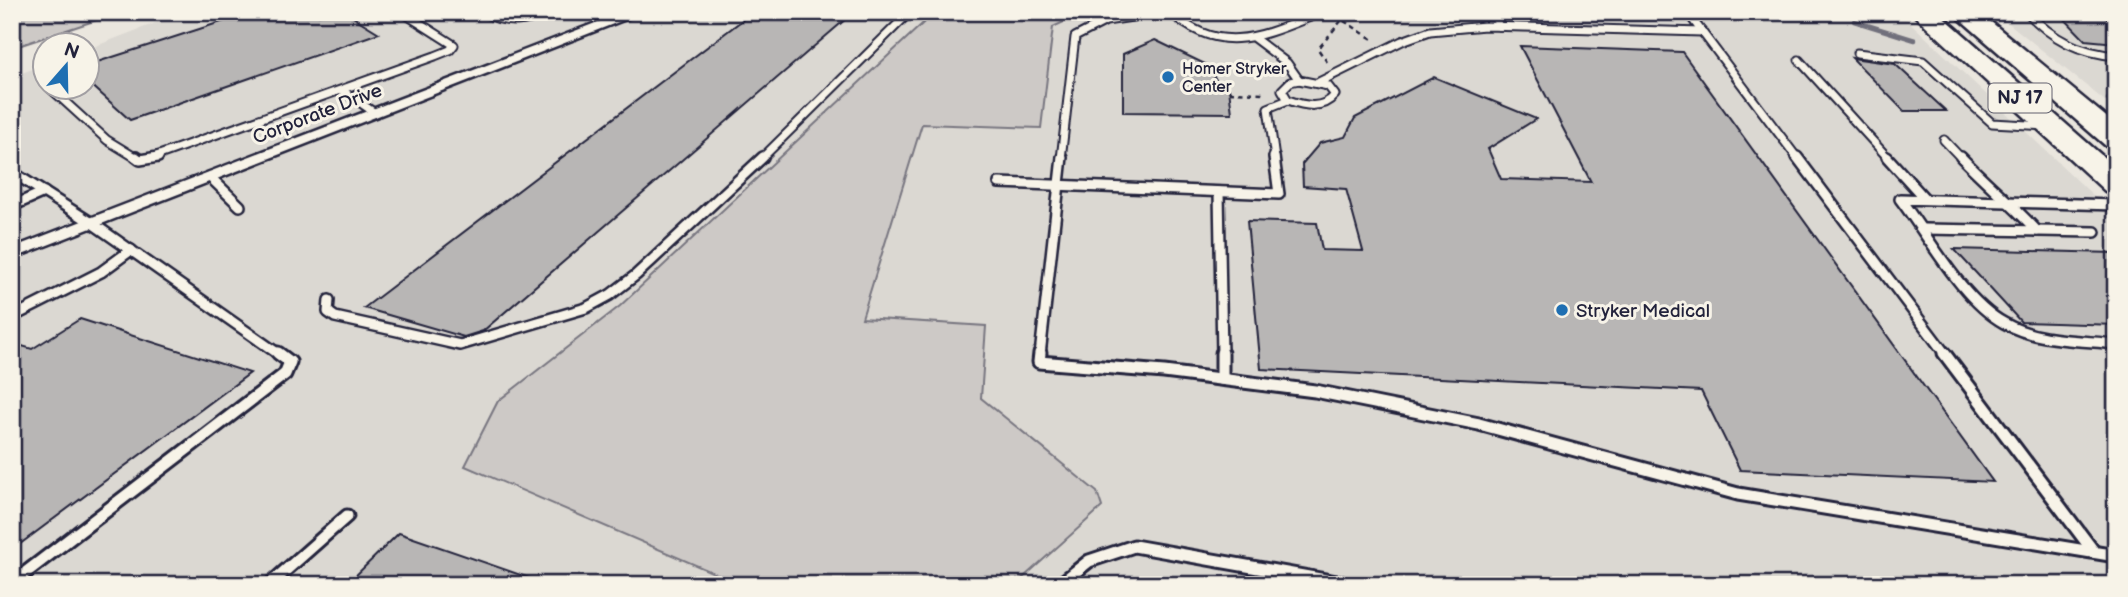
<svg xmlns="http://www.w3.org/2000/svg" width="2128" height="597" viewBox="0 0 2128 597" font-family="'Balsamiq Sans',sans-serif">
  <rect width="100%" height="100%" fill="#eae6de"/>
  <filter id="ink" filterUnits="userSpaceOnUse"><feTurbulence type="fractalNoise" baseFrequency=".0143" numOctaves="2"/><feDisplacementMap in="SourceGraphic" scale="14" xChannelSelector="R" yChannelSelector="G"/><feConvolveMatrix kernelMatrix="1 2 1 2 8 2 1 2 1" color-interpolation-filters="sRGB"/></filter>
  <g filter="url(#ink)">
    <g fill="#dbd8d2">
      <path d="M184,12h1715l217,205v368h-2104v-508l33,-13 1,24h42v-39z"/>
      <path d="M1995,12h121v98z"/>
    </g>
    <g fill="#cdc9c6" stroke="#787680" stroke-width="2">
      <path d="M12,12h109l-109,36z"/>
      <path d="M935,12h150l-32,15 -12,101 -119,-4 -60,194 124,8 -5,72 116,94 5,15 -87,78h-273l-277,-119 33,-65 122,-95z"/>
    </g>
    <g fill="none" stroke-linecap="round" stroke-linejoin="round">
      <g stroke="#716f7b" stroke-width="4.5">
        <path d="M1854,21l61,19"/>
        <path d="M2108,99l8,5"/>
      </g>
    </g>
    <g fill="#b8b6b5" stroke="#22223b" stroke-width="2">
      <path d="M252,12h55l4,3 34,-3 34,21 -249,87 -42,-38v-17z"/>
      <path d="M753,12h101l-371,319 -19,6 -100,-29z"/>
      <path d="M2058,12l44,3 4,3 10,1v24l-31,-3z"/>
      <path d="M1155,40l52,25 14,23 8,1 3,24 -109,-1v-58z"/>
      <path d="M1520,46l162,6 311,430 -253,-12 -39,-79 -440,-22 -14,-148 70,2 5,27 41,1 -17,-62 -43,-3 -1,-22 18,-21 25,-6 10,-19 79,-41 102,42 -48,30 13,30 90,3z"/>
      <path d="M1852,58l43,6 51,47h-42z"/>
      <path d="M1954,249l162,4v72l-95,-3z"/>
      <path d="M80,319l170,54 -238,177v-207l20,6z"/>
      <path d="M399,533l142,49 -1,3h-194z"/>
    </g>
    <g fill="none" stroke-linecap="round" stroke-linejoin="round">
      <defs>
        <g id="lane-far2">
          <path d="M482,12c26,14 43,10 70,0"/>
          <path d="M1170,12c52,47 96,22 153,0"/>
          <path d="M1492,12l7,14"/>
          <path d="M1687,12l111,147"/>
          <path d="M2027,12c26,28 51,40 89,44"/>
          <path d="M1254,38l33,25 12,17"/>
          <path d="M1857,53l66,8 69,62 55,3"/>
          <path d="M1799,60l90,99"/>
          <path d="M1299,80l29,6 7,9c-13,15 -30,11 -47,5l-6,-10 8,-8z"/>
          <path d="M1319,82l83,-41 28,-10 55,-5 217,6"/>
          <path d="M50,88l57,52 31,19"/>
          <path d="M342,90l33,23"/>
          <path d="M1944,140l18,19"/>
          <path d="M148,159l287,-103 15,-6 4,-5 -52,-33"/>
          <path d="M761,159l149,-147"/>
          <path d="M1061,159l14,-122 31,-16 59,-9"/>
          <path d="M1275,159l-7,-51 20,-8"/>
        </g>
        <g id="lane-far1">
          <path d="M136,157l4,3 18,-3"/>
          <path d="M1797,157l149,198"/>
          <path d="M1887,157l38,42"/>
          <path d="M1961,157c25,26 52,48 76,74"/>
          <path d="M12,172l80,51 188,132"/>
          <path d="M210,177l30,29"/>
          <path d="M999,183l280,11 -5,-37"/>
          <path d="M1219,192l3,163"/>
          <path d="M2116,205l-216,-6c29,38 62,101 104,124 33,19 76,17 112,21"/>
          <path d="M12,206l32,-14"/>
          <path d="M1924,229l171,3"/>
          <path d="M329,300l-1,12 7,5 125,28 126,-37 24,-13 26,-20 127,-118"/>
          <path d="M12,317l89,-45 30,-22"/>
          <path d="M1040,355l22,-198"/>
        </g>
        <g id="lane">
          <path d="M1040,353l-1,9 125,10 151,19 164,33 259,70 378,62"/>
          <path d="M1222,353v26"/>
          <path d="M1944,353l150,199"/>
          <path d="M12,583l273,-209 5,-12 -12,-9"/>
          <path d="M269,585l78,-69"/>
          <path d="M1059,585l30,-24 45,-15 220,39"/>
        </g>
        <path id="street" d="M624,12h20l-632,247v-11z"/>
        <g id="highway">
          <path d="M1911,12h27l178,156v25l-11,-2z"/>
          <path d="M1952,12h27l137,113v24l-10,-3z"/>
        </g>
      </defs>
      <use href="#lane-far2" stroke="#22223b" stroke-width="11"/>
      <use href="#lane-far1" stroke="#22223b" stroke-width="14"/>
      <use href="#lane" stroke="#22223b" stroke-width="17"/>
      <use href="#street" stroke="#22223b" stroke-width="5"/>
      <use href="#highway" stroke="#22223b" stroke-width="5"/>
      <g stroke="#22223b" stroke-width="2.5" stroke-dasharray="5 4.5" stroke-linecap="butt">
        <path d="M1335,17c16,6 25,16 40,23"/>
        <path d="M1327,62l-9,-13 23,-28"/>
        <path d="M1229,92l37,1"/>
      </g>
      <use href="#lane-far2" stroke="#f7f3e8" stroke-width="7"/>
      <use href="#lane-far1" stroke="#f7f3e8" stroke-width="9"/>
      <use href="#lane" stroke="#f7f3e8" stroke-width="11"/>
      <use href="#street" fill="#f7f3e8" fill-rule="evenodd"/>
      <use href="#highway" fill="#f7f3e8" fill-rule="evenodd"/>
    </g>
  </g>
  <g fill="#1f6fb2" stroke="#f7f3e8" stroke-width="2.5">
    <circle cx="1168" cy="77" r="7"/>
    <circle cx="1562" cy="310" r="7"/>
  </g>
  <g text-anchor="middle" stroke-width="6" stroke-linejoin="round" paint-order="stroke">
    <g font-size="16" fill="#22223b" stroke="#f7f3e8" text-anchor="start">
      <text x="1182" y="74">Homer Stryker<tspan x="1182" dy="18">Center</tspan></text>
    </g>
    <rect fill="#f7f3e8" stroke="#62616f" stroke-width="2" x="1988.5" y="83.5" width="63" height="29" rx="5"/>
    <g font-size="18" font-weight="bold" fill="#22223b">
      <text x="2020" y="104">NJ 17</text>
    </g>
    <g font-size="19" fill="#22223b" stroke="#f7f3e8">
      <text transform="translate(317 113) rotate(-21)" y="7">Corporate Drive</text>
    </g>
    <g font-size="19" fill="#22223b" stroke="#f7f3e8" text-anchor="start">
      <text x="1576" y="317">Stryker Medical</text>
    </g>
  </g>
  <rect width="2128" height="597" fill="none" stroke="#f7f3e8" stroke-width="42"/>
  <rect x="21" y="21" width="2086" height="555" fill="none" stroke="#22223b" stroke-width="2.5" filter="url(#ink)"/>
  <g transform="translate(66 66) rotate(20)"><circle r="33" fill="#f7f3e8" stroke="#a29fa3" stroke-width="2"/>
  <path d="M0-5L12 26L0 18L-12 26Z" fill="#1f6fb2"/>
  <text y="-10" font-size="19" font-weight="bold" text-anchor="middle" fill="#22223b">N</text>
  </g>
</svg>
